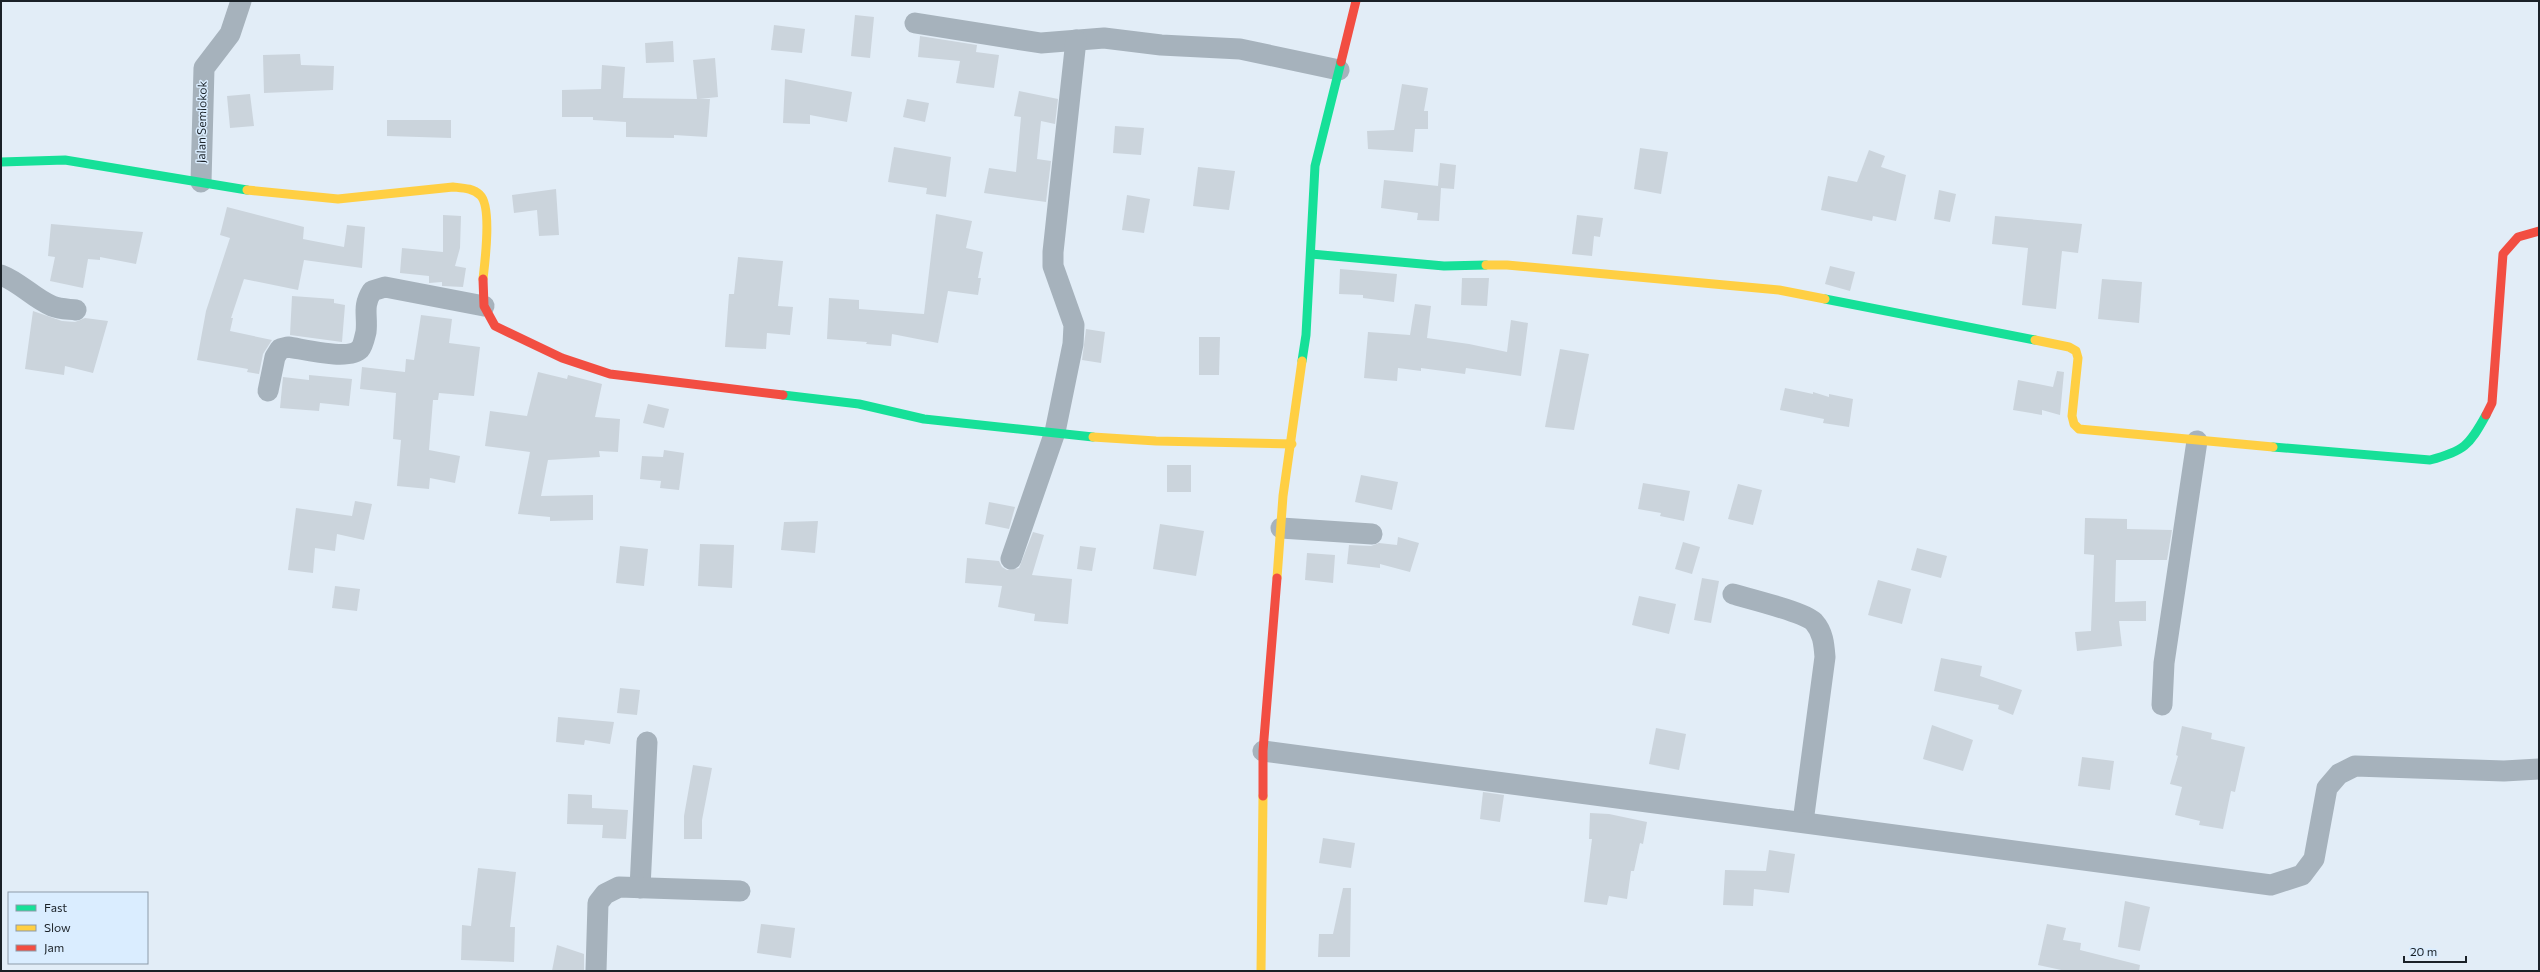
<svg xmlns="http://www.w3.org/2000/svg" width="2540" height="972" viewBox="0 0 2540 972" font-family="Commissioner,sans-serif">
  <rect width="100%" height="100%" fill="#e2edf7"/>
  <g fill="#cbd4dc">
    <path d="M855,15l19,2 -4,41 -19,-2z"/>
    <path d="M774,25l31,4 -3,24 -31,-3z"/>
    <path d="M920,36l57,9 -1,7 23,3 -5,33 -38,-5 4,-22 -42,-4z"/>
    <path d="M673,41l1,21 -28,1 -1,-20z"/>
    <path d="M300,54l1,11 33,1 -1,24 -69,3 -1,-38z"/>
    <path d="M715,58l3,39 -19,2h11l-3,38 -33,-2v3l-48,-1v-15l-33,-2v-3h-31v-27l39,-1 1,-24 23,2 -2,31 74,1 -4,-39z"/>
    <path d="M785,79l67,13 -5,30 -37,-7v9l-27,-1z"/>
    <path d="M1402,84l26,4 -4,23h4v18h-13l-2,23 -45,-3 -1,-18 27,-1z"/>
    <path d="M1019,91l39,8 -3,25 -14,-3 -4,38 14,2 -5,41 -62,-9 5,-25 27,4 5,-55 -7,-1z"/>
    <path d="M250,94l4,32 -24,2 -3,-32z"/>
    <path d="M907,99l22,4 -4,19 -22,-5z"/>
    <path d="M387,120h64v18l-64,-2z"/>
    <path d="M1115,126l29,2 -3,27 -28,-2z"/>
    <path d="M894,147l57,10 -5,40 -20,-3 1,-6 -39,-6z"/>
    <path d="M1640,148l28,4 -7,42 -27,-5z"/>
    <path d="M1869,150l16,6 -4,11 25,8 -10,46 -23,-5 -1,5 -51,-11 7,-34 29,6z"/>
    <path d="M1440,163l16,2 -2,24 -13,-1 -2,33 -22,-1 1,-7 -37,-5 3,-28 54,6z"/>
    <path d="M1198,167l37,4 -6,39 -36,-4z"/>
    <path d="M556,189l3,46 -20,1 -2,-26 -23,3 -2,-18z"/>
    <path d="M1939,190l17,4 -6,28 -16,-3z"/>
    <path d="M1127,195l23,4 -6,34 -22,-3z"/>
    <path d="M227,207l77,20 -1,12 41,8 3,-22 18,2 -3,41 -58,-8 -6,30 -54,-11 -13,39h2l-3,13 42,9 -9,14 -4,20 -12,-2 1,-3 -51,-9 9,-49 24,-73 -10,-3z"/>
    <path d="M936,214l36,7 -6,27 17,4 -5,26h3l-3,17 -30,-4 -10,52 -46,-9 -1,12 -25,-2 1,-2 -40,-3 2,-41 30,2v9l65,5z"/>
    <path d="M443,215l18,1 -1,32 -5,18 11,2 -3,19 -21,-1v-4l-13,1v-7l-29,-3 2,-25 41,4z"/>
    <path d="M1577,215l26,3 -3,19 -6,-1 -2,20 -20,-2z"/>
    <path d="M1995,216l87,8 -4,29 -16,-2 -6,58 -34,-4 6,-57 -36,-4z"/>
    <path d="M51,224l92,8 -7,32 -36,-7v3l-12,-1 -5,29 -33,-7 5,-24 -7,-1z"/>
    <path d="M738,257l45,4 -5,45 15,1 -3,28 -23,-2 -1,16 -41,-2 4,-53h5z"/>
    <path d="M1830,266l25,6 -5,19 -25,-7z"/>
    <path d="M1340,269l57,5 -3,28 -31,-4v-3l-24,-1z"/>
    <path d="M1462,278h27l-2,28 -26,-1z"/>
    <path d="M2102,279l40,3 -3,41 -41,-4z"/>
    <path d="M292,296l42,3v4l11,2 -3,37 -52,-7z"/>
    <path d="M1415,304l16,2 -4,32 42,6 38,8 4,-32 17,3 -7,53 -55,-8 -1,6 -44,-6v3l-23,-3 -1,13 -33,-3 4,-46 42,3z"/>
    <path d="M33,311l29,10 13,1 10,-4 23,3 -15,52 -28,-7 -1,9 -39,-6z"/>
    <path d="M421,315l31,4 -3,24 31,4 -6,49 -35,-3 -1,7h-5l-4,50 31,6 -5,27 -25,-5 -1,11 -32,-3 4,-46 -8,-1 3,-46 -36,-4 2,-22 43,5 1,-13 8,1z"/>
    <path d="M1086,329l19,3 -4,31 -19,-3z"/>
    <path d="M1199,337h21l-1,38h-20z"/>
    <path d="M1560,349l29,5 -15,76 -29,-3z"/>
    <path d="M2057,371l7,1 -4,43 -18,-5v5l-29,-5 5,-30 35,7z"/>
    <path d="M538,372l29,7 1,-4 34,9 -7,33 25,2 -2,33 -19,-1 1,6 -52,3 -7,36 52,-1v25l-43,1v-4l-32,-3 12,-62 -45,-6 5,-35 37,5z"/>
    <path d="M309,375l43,4 -3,27 -29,-3 -1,8 -39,-3 3,-31 26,3z"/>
    <path d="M1785,388l28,6v-2l16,5v-3l24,5 -4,28 -26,-4 1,-4 -44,-9z"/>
    <path d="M648,404l21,5 -5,19 -21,-5z"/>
    <path d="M664,450l20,3 -5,37 -19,-2 1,-7 -21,-2 2,-23 21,1z"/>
    <rect x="1167" y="465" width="24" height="27"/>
    <path d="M1361,475l37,7 -6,28 -37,-8z"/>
    <path d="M1643,483l47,8 -6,30 -24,-5 1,-3 -23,-4z"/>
    <path d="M1738,484l24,6 -9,35 -25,-6z"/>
    <path d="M355,501l17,3 -8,36 -27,-6 -2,17 -20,-3 -2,25 -25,-3 8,-62 56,8z"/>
    <path d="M989,502l26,5 -6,22 -24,-5z"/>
    <path d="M2085,518l42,1v10l45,1 -5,30h-51l-1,42 31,-1v20h-27l3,25 -45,5 -2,-19 16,-1 3,-76 -10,-1z"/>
    <path d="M818,521l-3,32 -34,-3 3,-28z"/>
    <path d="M1160,524l44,7 -8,45 -43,-7z"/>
    <path d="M1033,532l11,3 -12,40 40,4 -4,45 -34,-3 1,-7 -37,-7 4,-21 -37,-3 2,-25 32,3 3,6 5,3 12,-2z"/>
    <path d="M1398,537l21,6 -9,29 -30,-8v4l-33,-4 2,-19 22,1 8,-3 18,2z"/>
    <path d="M1683,542l17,5 -8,27 -17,-5z"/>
    <path d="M700,544l34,1 -2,43 -34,-2z"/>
    <path d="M620,546l28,3 -4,37 -28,-3z"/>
    <path d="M1080,546l16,2 -4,23 -15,-2z"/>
    <path d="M1917,548l30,8 -6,22 -30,-8z"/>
    <path d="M1307,553l28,2 -2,28 -28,-3z"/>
    <path d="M1702,578l17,3 -8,42 -17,-3z"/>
    <path d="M1878,580l33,9 -9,35 -34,-9z"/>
    <path d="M335,586l25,3 -3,22 -25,-3z"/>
    <path d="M1639,596l37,8 -7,30 -37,-9z"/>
    <path d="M1941,658l41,8 -2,10 42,14 -9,25 -15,-6 1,-4 -65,-14z"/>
    <path d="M620,688l20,2 -3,25 -20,-2z"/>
    <path d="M558,717l56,5 -4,22 -25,-4 -1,5 -28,-3z"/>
    <path d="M1932,725l41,15 -10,31 -40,-12z"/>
    <path d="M2182,726l30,7 -1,6 34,8 -10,45 -4,-1 -8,38 -24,-4 1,-4 -25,-6 7,-28 -12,-3 8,-28 -2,-1z"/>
    <path d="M1656,728l30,6 -7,36 -30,-6z"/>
    <path d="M2082,757l32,4 -4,29 -32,-4z"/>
    <path d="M693,765l19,3 -10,52v19h-18v-23z"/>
    <path d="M1483,792l21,3 -4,27 -20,-3z"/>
    <path d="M568,794l24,1v13l36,2 -2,29 -24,-1 1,-13 -36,-1z"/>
    <path d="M1590,813l19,1 38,8 -4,22 -3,-1 -6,28h-3l-4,28 -18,-3 -2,9 -23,-3 8,-63h-3z"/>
    <path d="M1323,838l32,5 -4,25 -32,-5z"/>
    <path d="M1769,850l26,4 -6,39 -35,-4 -1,17 -30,-1 2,-35 41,1z"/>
    <path d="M478,868l38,4 -6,55h5l-1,35 -53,-2 1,-35 9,1z"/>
    <path d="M1343,888h8l-1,69h-32l1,-23h14z"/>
    <path d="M2125,901l25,6 -10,44 -22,-4z"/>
    <path d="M761,924l34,4 -4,30 -34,-5z"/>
    <path d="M2047,924l19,4 -3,12 18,3 -1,7 60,15 -1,6h-73l-28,-6z"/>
    <path d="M557,945l27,9v17h-32z"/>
  </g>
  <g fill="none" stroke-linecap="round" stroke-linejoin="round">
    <g stroke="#a6b2bc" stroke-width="21">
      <path d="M915,23l126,20 63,-5 57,7 79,4 99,21"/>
      <path d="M201,182l3,-114 26,-34 11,-33"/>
      <path d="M1,275c19,7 32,23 51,31 7,3 16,3 24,4"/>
      <path d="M268,391l7,-34 5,-8 8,-2c15,2 61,14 72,2 3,-3 5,-13 6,-17 2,-17 -4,-25 6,-41l13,-4 99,19"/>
      <path d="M1281,528l91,6"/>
      <path d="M1011,559l44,-127 18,-88 1,-19 -21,-59v-14l23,-212"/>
      <path d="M1733,594c17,5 71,18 81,28 9,10 10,22 11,35l-22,165"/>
      <path d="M2162,705l2,-42 33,-222"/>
      <path d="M1263,751l1008,134 31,-10 12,-16 13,-71 12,-14 16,-8 149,5 35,-2"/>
      <path d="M640,888l7,-146"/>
      <path d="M596,971l2,-68 7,-9 14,-7 121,4"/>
    </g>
    <g stroke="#16e098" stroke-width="9">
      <path d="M1,162l64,-2 182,30"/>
      <path d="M1311,254l133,12 42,-1"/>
      <path d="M1825,299l210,41"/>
      <path d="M1302,361l4,-26 9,-169 26,-104"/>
      <path d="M783,395l76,9 65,15 169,18"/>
      <path d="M2273,447l157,13c34,-9 39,-14 56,-45"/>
    </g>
    <g stroke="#ffcf43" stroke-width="9">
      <path d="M247,190l91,9 115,-12c9,1 20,1 27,8 12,11 5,67 3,84"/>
      <path d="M1486,265h21l272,25 46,9"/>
      <path d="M2035,340l34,7 7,4 2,7 -6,58 2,8 5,5 194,18"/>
      <path d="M1093,437l63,4 136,3"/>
      <path d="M1277,578l6,-82 19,-135"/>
      <path d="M1261,971l2,-175"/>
    </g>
    <g stroke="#f24e42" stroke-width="9">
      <path d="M1341,62l15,-61"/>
      <path d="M483,279l1,27 11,20 67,32 48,16 173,21"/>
      <path d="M2486,415l6,-12 11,-149 15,-17 21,-6"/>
      <path d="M1263,796v-45l14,-173"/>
    </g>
  </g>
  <g text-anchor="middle" stroke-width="3" stroke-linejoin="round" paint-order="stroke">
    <g font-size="12" fill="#1a2127" stroke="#daedff">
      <text transform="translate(202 122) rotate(-89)" y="4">Jalan Semlokok</text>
    </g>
  </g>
  <rect width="2540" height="972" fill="none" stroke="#1a2127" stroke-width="4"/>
  <rect x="8" y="892" width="140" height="72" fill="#daedff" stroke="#8d9ba9"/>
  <rect x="16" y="905" width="20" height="6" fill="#16e098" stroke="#8d9ba9"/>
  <text x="44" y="912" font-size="12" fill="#1a2127">Fast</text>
  <rect x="16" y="925" width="20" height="6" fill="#ffcf43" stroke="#8d9ba9"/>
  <text x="44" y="932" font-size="12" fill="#1a2127">Slow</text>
  <rect x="16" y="945" width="20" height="6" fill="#f24e42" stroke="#8d9ba9"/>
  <text x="44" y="952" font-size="12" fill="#1a2127">Jam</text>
  <path d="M2404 956v6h62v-6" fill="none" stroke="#1a2127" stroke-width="2"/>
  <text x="2410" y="956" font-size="12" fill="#1a2127" stroke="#daedff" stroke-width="3" paint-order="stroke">20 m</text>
</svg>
